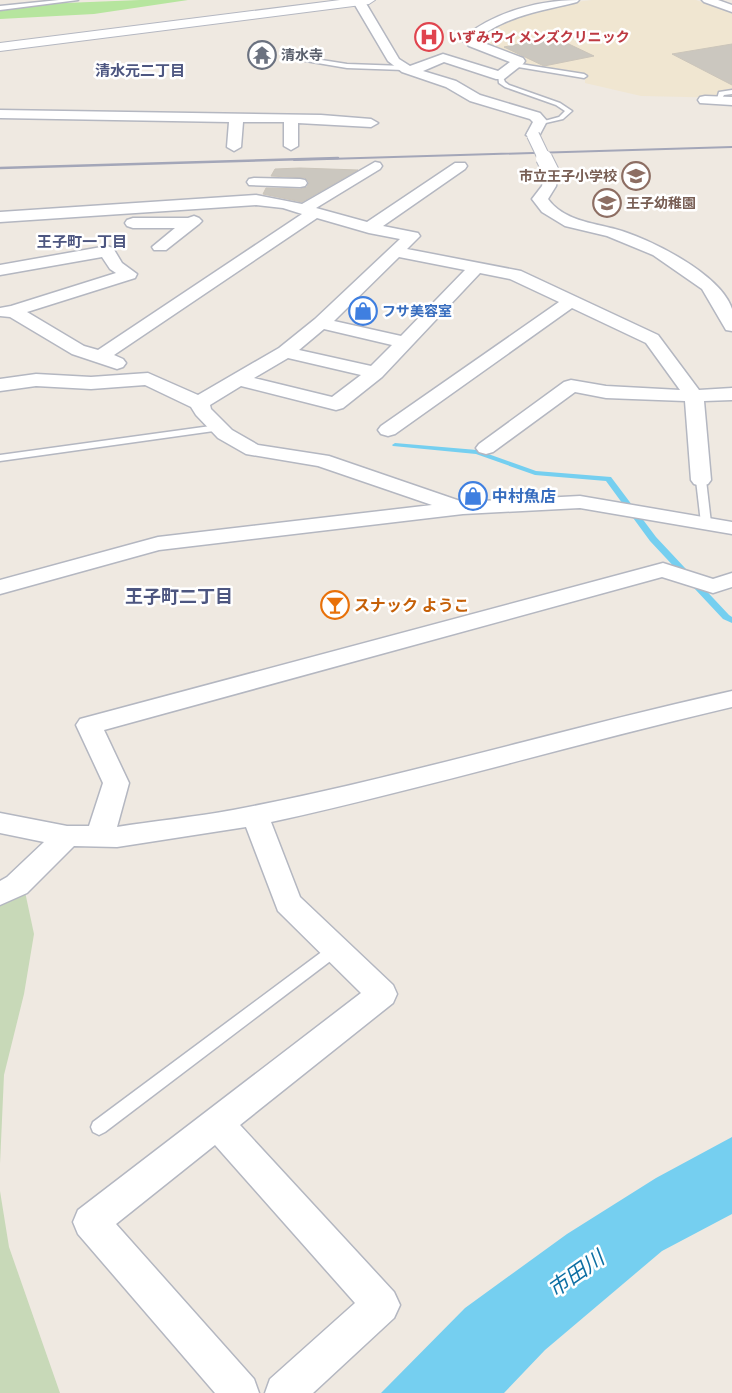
<svg xmlns="http://www.w3.org/2000/svg" width="732" height="1393" viewBox="0 0 732 1393" font-family="'DM Sans','Noto Sans JP',sans-serif">
  <rect width="100%" height="100%" fill="#efe9e1"/>
  <path fill="#f0e6d1" d="M592,0h104l36,13v85l-91,-2 -56,-13v-9l-64,-9 5,-5 -49,-19 -1,-3 24,-14 20,-7 39,-13z"/>
  <path fill="#b6e59e" d="M140,0h48l-94,14 -94,5v-11l40,-4z"/>
  <g fill="#c8d9b8">
    <path d="M24,887l10,47 -10,60 -20,81 -4,89v-262z"/>
    <path d="M0,1191l9,56 51,146h-60z"/>
  </g>
  <path fill="#75cff0" d="M732,1137v77l-70,37 -117,99 -41,43h-123l84,-85 102,-74 89,-56z"/>
  <g fill="none" stroke-linecap="round" stroke-linejoin="round">
    <path fill="#75cff0" fill-rule="evenodd" d="M395,443l82,7 59,21 75,6 45,60 73,78 3,2v6l-9,-4 -73,-78 -44,-60 -71,-6 -59,-21 -83,-8 -1,-1z"/>
  </g>
  <g fill="#cbc7bf" stroke="#cbc5ba">
    <path d="M554,37l40,19 -50,10 -40,-19z"/>
    <path d="M732,44v41l-60,-31z"/>
    <path d="M300,168l58,2 -56,32 -39,-8 3,-6 34,1 7,-2 2,-5 -4,-4 -34,-2 4,-7z"/>
  </g>
  <g fill="none" stroke-linecap="round" stroke-linejoin="round">
    <defs>
      <g id="service">
        <path d="M59,0h19l-78,10v-4z"/>
        <path d="M290,55l57,9 57,2 3,2 -3,2 -57,-2 -59,-10z"/>
        <path d="M514,63l70,11 3,2 -3,2 -72,-12z"/>
        <path d="M498,75h4l3,7 4,3 51,18 12,8 -9,8 -26,6v-2l22,-6 6,-6 -9,-6 -51,-18 -6,-4z"/>
        <path d="M732,90v4l-8,1 -4,7h-4l3,-10z"/>
        <path d="M218,425l3,1v4l-221,31v-6z"/>
        <path d="M701,477l5,3 5,43 -5,3 -5,-3 -5,-43z"/>
        <path d="M336,943l5,2 3,4 -3,4 -236,179 -6,3 -6,-3 -2,-5 2,-5 238,-177z"/>
      </g>
      <g id="minor">
        <path d="M352,0h12l35,59 11,7 33,-12 55,17 12,-9 -41,-16 -7,-6 2,-3c31,-25 75,-37 115,-37l-2,2c-35,9 -73,14 -101,38l47,18 2,3 -2,3 -19,15h-8l-52,-17 -21,9 33,10 24,14 60,18 7,8 -9,17 -5,1 -7,-4 7,-13 -3,-3 -60,-18 -24,-14 -44,-15 -14,-11z"/>
        <path d="M702,0h16l14,5v7l-28,-10z"/>
        <path d="M705,96l27,1v8l-32,-2 -2,-3 2,-3z"/>
        <path d="M0,110l321,5 50,4 7,4 -7,4 -73,-4v23l-7,4 -7,-4v-24h-41l-2,25 -7,4 -7,-4 2,-25 -229,-4z"/>
        <path d="M375,162l5,1 2,3 -2,3 -64,39 51,14 88,-59h10l2,3 -2,3 -82,57 35,7 2,3 -13,13 114,22 137,64 41,55 33,-2v12l-28,1 7,79 -3,4 -7,2 -7,-2 -3,-4 -6,-79 -79,-3 -31,-6 -82,60 -7,2 -7,-2 -3,-4 3,-4 85,-62 7,-2 35,6 74,4 -34,-47 -74,-35 -177,126 -7,2 -7,-2 -3,-4 3,-4 178,-124 -49,-23 -30,-6 -98,104 -39,31 -7,2 -95,-24 -31,19 1,4 21,21 26,15 71,11 134,46 117,-6 152,26v12l-152,-26 -117,6 -304,36 -159,44v-14l158,-43 274,-32 -114,-39 -72,-12 -28,-16 -22,-23 -5,-8 -46,-22 -54,4 -55,-3 -36,5v-12l36,-5 55,3 57,-4 50,22 81,-47 36,-29 85,-80 -31,-6 -52,-15 -203,137 9,4 3,4 -3,4 -6,2 -45,-15 -62,-37 -10,-1v-8l11,-2 105,-33 -6,-4 -8,-12 -102,18v-10l107,-19 6,2 9,15 15,11 -2,4 -108,34 57,34 14,4 204,-136 -19,-6 -27,-3 -256,17v-10l256,-17 46,9zM399,257l66,13 -64,66 -67,-15zM324,329l68,16 -21,21 -72,-16zM288,358l73,17 -29,22 -78,-19z"/>
        <path d="M551,168l5,1 2,3 -2,14 -8,13c15,21 44,24 67,30 34,9 106,45 117,80 0,6 0,15 0,22l-6,-1 -24,-41 -49,-34 -46,-19 -42,-10 -23,-14 -10,-13 10,-13 4,-17z"/>
        <path d="M254,178l46,1 5,1 2,3 -2,3 -5,1 -51,-2 -2,-3 2,-3z"/>
        <path d="M194,216l5,2 3,3 -3,3 -33,26h-12l-2,-3 23,-19h-42l-6,-2 -2,-3 2,-3 6,-2h55z"/>
        <path d="M663,563l50,16 19,-6v14l-19,6 -51,-16 -558,153 25,53 -12,44c38,-6 78,-10 116,-17 168,-32 332,-82 499,-119v16c-154,36 -306,81 -461,115l29,75 93,88 4,9 -4,9 -153,122 154,167 6,13 -6,13 -81,75h-48l5,-14 85,-76 -140,-158 -99,79 138,155 5,14h-44l-137,-159 -5,-12 5,-12 283,-217 -83,-82 -32,-84 -129,20 -43,-1 -47,47 -27,12v-24l7,-4 37,-35 -44,-9v-20l67,13h22l14,-43 -27,-58 4,-6z"/>
      </g>
      <path id="tertiary" d="M340,0h35l-6,4 -369,47v-8z"/>
    </defs>
    <use href="#service" stroke="#b4b7c1" stroke-width="3"/>
    <use href="#minor" stroke="#b4b7c1" stroke-width="3"/>
    <use href="#tertiary" stroke="#b4b7c1" stroke-width="2"/>
    <use href="#service" fill="#fff" fill-rule="evenodd"/>
    <use href="#minor" fill="#fff" fill-rule="evenodd"/>
    <use href="#tertiary" fill="#fff" fill-rule="evenodd"/>
    <path stroke="#a3a6b8" stroke-width="2" d="M294,160l438,-13"/>
    <path stroke="#a3a6b8" stroke-width="2.5" d="M0,168l338,-10"/>
    <defs>
      <path id="minor-bridge-far1" d="M533,135l12,25"/>
      <path id="minor-bridge" d="M544,158l7,14"/>
    </defs>
    <use href="#minor-bridge-far1" stroke="#b4b7c1" stroke-width="14" stroke-linecap="butt"/>
    <use href="#minor-bridge" stroke="#b4b7c1" stroke-width="18" stroke-linecap="butt"/>
    <use href="#minor-bridge-far1" stroke="#fff" stroke-width="12"/>
    <use href="#minor-bridge" stroke="#fff" stroke-width="16"/>
  </g>
  <defs>
    <symbol id="hospital-ring" viewBox="-11 -11 22 22"><circle r="9.5" fill="#fff" stroke="#e0444e" stroke-width="1.5"/><path d="M-5-5h3v3.5h4V-5h3V5h-3V1.5h-4V5h-3Z" fill="#e0444e"/></symbol>
    <symbol id="temple-ring" viewBox="-11 -11 22 22"><circle r="9.5" fill="#fff" stroke="#6b7280" stroke-width="1.5"/><path d="M0-6L5-2H3V0L6.5 2.5H4V6H1.5V3h-3V6H-4V2.5H-6.5L-3 0V-2H-5Z" fill="#6b7280"/></symbol>
    <symbol id="school-ring" viewBox="-11 -11 22 22"><circle r="9.5" fill="#fff" stroke="#8d6e63" stroke-width="1.5"/><path d="M0-5L7-2L0 1L-7-2ZM-4 1L0 2.5L4 1V4Q0 6-4 4Z" fill="#8d6e63"/></symbol>
    <symbol id="shop-ring" viewBox="-11 -11 22 22"><circle r="9.5" fill="#fff" stroke="#3f7fe0" stroke-width="1.5"/><path d="M-5-2.5h2.3a2.7 3.5 0 0 1 5.4 0H5L5.5 6h-11ZM-1.5-2.5h3a1.5 2.3 0 0 0-3 0Z" fill="#3f7fe0"/></symbol>
    <symbol id="bar-ring" viewBox="-11 -11 22 22"><circle r="9.5" fill="#fff" stroke="#e8710a" stroke-width="1.5"/><path d="M-6-5H6L.8 .8V4.5H3.5V6h-7V4.5H-.8V.8Z" fill="#e8710a"/></symbol>
  </defs>
  <g fill-rule="evenodd">
    <use href="#hospital-ring" x="413" y="21" width="32" height="32"/>
    <use href="#temple-ring" x="246" y="39" width="32" height="32"/>
    <use href="#school-ring" x="620" y="160" width="32" height="32"/>
    <use href="#school-ring" x="591" y="187" width="32" height="32"/>
    <use href="#shop-ring" x="347" y="295" width="32" height="32"/>
    <use href="#shop-ring" x="457" y="480" width="32" height="32"/>
    <use href="#bar-ring" x="319" y="589" width="32" height="32"/>
  </g>
  <g text-anchor="middle" stroke-width="5" stroke-linejoin="round" paint-order="stroke">
    <g font-size="14" font-weight="bold" fill="#be3a42" stroke="#fff" text-anchor="start">
      <text x="448" y="42">いずみウィメンズクリニック</text>
    </g>
    <g font-size="14" font-weight="bold" fill="#5b616d" stroke="#fff" text-anchor="start">
      <text x="281" y="60">清水寺</text>
    </g>
    <g font-size="14" font-weight="bold" fill="#785e54" stroke="#fff" text-anchor="end">
      <text x="617" y="181">市立王子小学校</text>
      <text x="626" y="208" text-anchor="start">王子幼稚園</text>
    </g>
    <g font-size="14" font-weight="bold" fill="#366cbe" stroke="#fff" text-anchor="start">
      <text x="382" y="316">フサ美容室</text>
    </g>
    <g font-size="15" font-weight="bold" fill="#4d5680" stroke="#fff">
      <text x="140" y="76">清水元二丁目</text>
      <text x="82" y="247">王子町一丁目</text>
    </g>
    <g font-size="16" font-weight="bold" fill="#366cbe" stroke="#fff" text-anchor="start">
      <text x="492" y="502">中村魚店</text>
    </g>
    <g font-size="16" font-weight="bold" fill="#c56008" stroke="#fff" text-anchor="start">
      <text x="354" y="611">スナック ようこ</text>
    </g>
    <g font-size="18" font-weight="bold" fill="#4d5680" stroke="#fff">
      <text x="179" y="603">王子町二丁目</text>
    </g>
    <g font-size="21" font-style="italic" fill="#0d6fa3" stroke="#fff">
      <text transform="translate(576 1274) rotate(-35)" y="7">市田川</text>
    </g>
  </g>
</svg>
